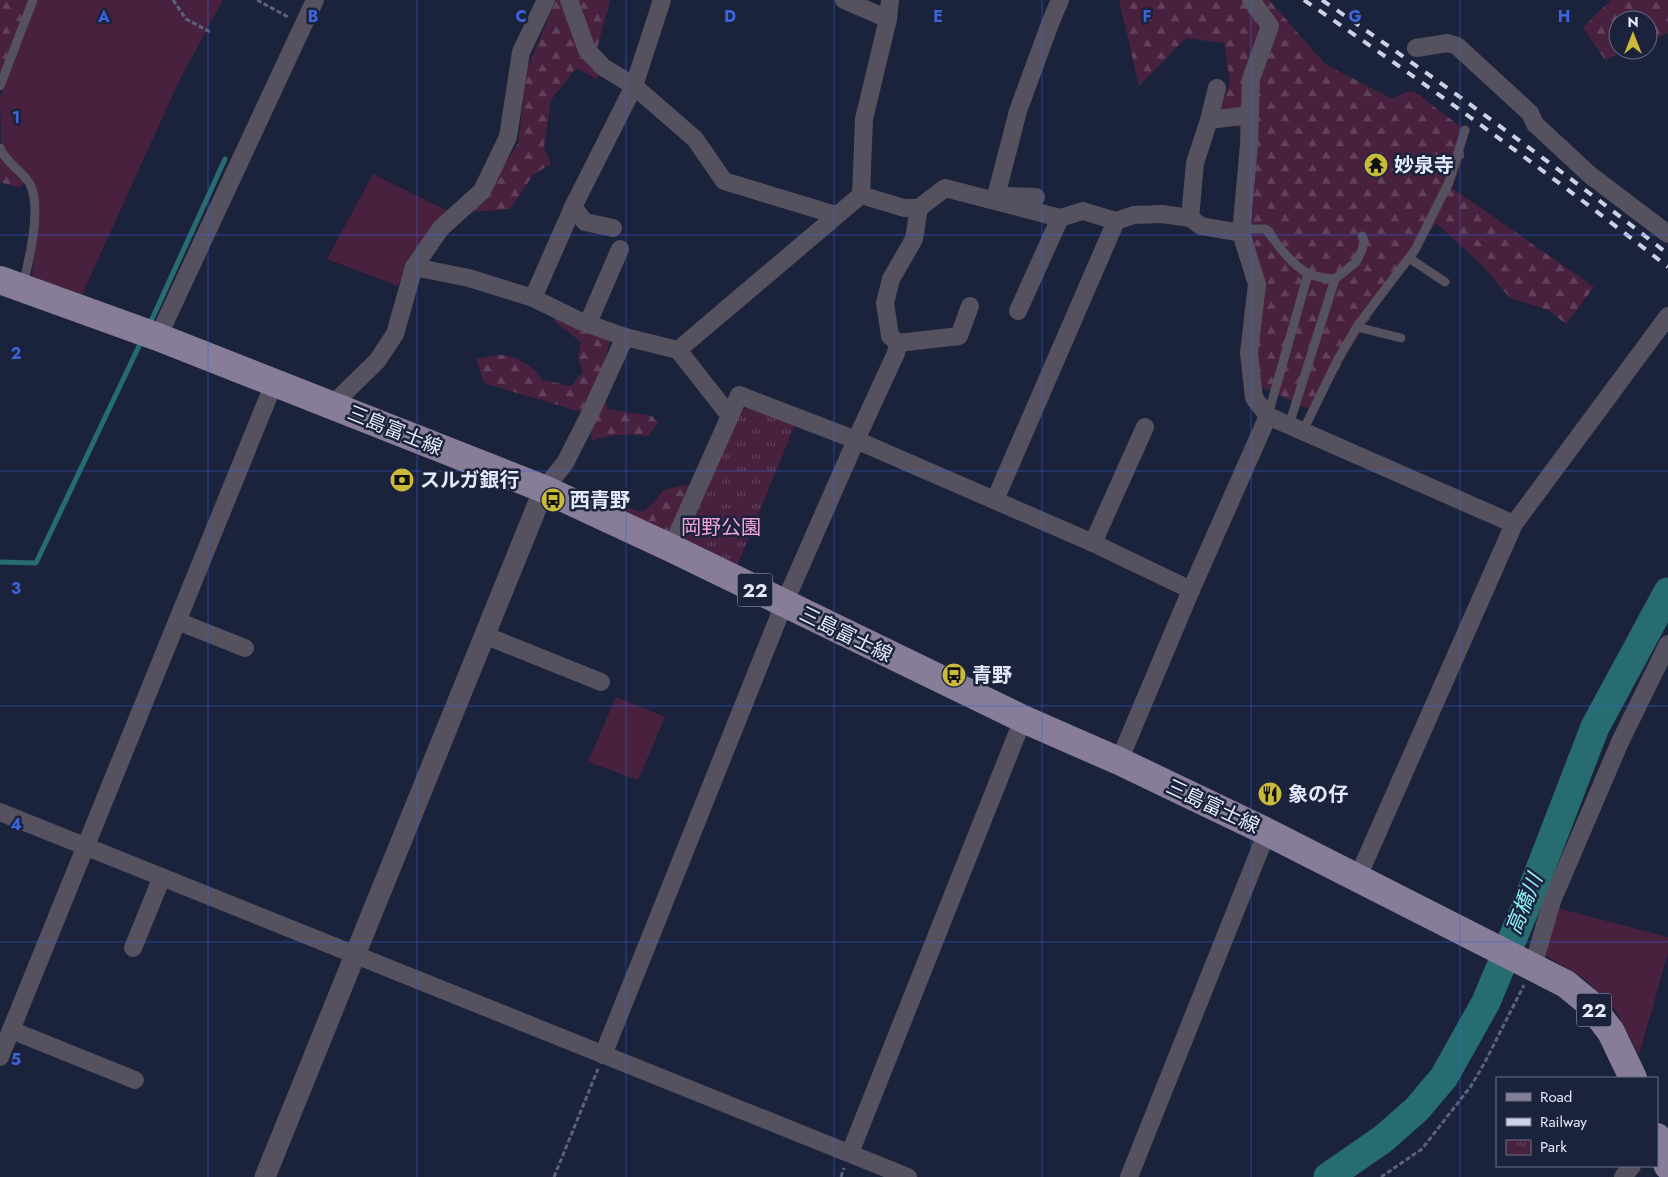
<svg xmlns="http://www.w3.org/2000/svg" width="1668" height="1177" viewBox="0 0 1668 1177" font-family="Jost,'Noto Sans JP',sans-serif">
  <defs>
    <pattern id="forest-firs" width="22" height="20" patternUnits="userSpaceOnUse" patternTransform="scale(1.25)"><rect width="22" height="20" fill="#48213f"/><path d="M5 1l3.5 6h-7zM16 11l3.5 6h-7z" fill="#62415c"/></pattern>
    <pattern id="park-tufts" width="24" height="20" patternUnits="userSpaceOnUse" patternTransform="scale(1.25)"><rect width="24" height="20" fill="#48213f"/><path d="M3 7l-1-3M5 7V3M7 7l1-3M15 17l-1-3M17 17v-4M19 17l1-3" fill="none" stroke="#62415c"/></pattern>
  </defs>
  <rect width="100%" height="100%" fill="#1b223c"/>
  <g fill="#48213f">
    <path d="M37,0h186l-44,81 -99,218 -48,-20 1,-16 5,-29v-40l-6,-14 -21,-21 -10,-18 -1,-43z"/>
    <path d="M373,174l77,38 -33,35 -19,39 -71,-27z"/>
    <path d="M616,697l49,20 -27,63 -50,-18z"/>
    <path d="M1557,908l111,29v16l-29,102 -23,-44 -31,-32 -40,-24z"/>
  </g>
  <g fill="url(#forest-firs)">
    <path d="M0,0h29l-29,76z"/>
    <path d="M556,0h54l-14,53 8,19 -8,7 -20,-11 -25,32 -7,47 7,17 -18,11 -23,34 -39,3 47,-68 9,-75z"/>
    <path d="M1119,0h150l56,64 67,35 17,-8 6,1 50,38 -1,27 -12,31 142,99 -28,37 -18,-14 -38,-12 -27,-32 -47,-43 -60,86 -26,40 -35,63 -53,-25 -17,-21 12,-82 -13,-42 1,-113 -28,-8 13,-40 -6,-38 -38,-5 -47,48z"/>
    <path d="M1611,0h57v33l-20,9v-22h-30v30h10l-23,10 -22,-33z"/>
    <path d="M0,157l22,24 1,3 -4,4 -19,-6z"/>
    <path d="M557,313l55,19 -10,40 5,37 45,7 6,7 -10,13c-20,-2 -37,-2 -56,5l-1,-7 -10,-22 -97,-29 -8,-24c7,-1 16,-4 23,-4 15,-1 37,13 44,25l28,6 12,-14 -5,-14 3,-16 -27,-21z"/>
    <path d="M684,485l10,2 -25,54 -76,-43 50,14 11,-10 9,-12z"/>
  </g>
  <path fill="url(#park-tufts)" d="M752,407l44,15 -61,149 -55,-26 59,-135z"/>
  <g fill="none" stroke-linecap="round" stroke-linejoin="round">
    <g stroke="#266c71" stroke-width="5">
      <path d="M152,319l73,-160"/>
      <path d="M0,562l36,1 103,-217"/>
    </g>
    <path stroke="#266c71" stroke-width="29" d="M1328,1177l55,-38 34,-30 27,-32 42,-75 38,-91 71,-184 73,-135"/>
    <g stroke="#5b6279" stroke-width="3" stroke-dasharray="5 2.5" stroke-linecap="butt">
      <path d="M173,0l13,19 26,14"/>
      <path d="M257,0l33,18"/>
      <path d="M554,1177l44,-108"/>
      <path d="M841,1177l3,-9"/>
      <path d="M1381,1177l41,-28 49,-63 14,-24 39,-77"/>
    </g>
    <g stroke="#56515e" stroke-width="9">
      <path d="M0,86l33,-86"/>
      <path d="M0,148c6,15 22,23 30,36 12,24 -1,76 -7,101"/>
      <path d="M1241,229h25c11,15 25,35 41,44 9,5 19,5 28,6"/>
      <path d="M1409,258l36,24"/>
      <path d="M1357,327l44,11"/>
      <path d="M1268,415l40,-141"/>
      <path d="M1289,425l46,-146 21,-17 6,-12 2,-9 -2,-5"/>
      <path d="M1303,431l35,-72 20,-34 57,-75 34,-68 16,-52"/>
    </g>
    <g stroke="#56515e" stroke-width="18">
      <path d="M569,0l18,50 16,17 31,19 28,-86"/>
      <path d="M844,0l44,19"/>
      <path d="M1416,48l32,-5 9,3 73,67 5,11 55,51 78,59"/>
      <path d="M1217,88l-8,32 41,-5"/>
      <path d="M861,195l43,13h15l26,-20 115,30 23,-7 33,10 -121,279"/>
      <path d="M1004,196l32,1"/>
      <path d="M995,200l23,-89 33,-90 9,-21"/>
      <path d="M573,207l12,15 28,6"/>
      <path d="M1190,218l5,-55 14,-43"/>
      <path d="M1116,221l18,-6 28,-1 28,4 11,8 40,7 16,51 -8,69 5,45 14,18"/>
      <path d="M1241,233l8,-88 2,-66 19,-53 -19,-26"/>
      <path d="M414,267l55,11 64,20 47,23 45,16 53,13"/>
      <path d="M533,298l40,-91 61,-121 61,53 29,42 112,34"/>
      <path d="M1018,311l42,-93"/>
      <path d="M588,323l32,-74"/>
      <path d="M158,337l157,-337"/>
      <path d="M898,343l61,-7 11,-30"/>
      <path d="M332,405l45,-44 18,-27 19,-67 27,-39 41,-37 26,-54 13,-85 25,-52"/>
      <path d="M730,416l9,-21 117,45 40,-87 2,-10 -8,-7 -5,-33 6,-24 23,-40 5,-31"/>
      <path d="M544,489l21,-26 25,-49 35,-77"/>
      <path d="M1093,543l52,-116"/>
      <path d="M671,548l59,-132 -52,-66 183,-155 3,-76 24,-100 2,-19"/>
      <path d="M177,621l68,27"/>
      <path d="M484,635l117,47"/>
      <path d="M1119,761l72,-171 77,-174 246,108"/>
      <path d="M0,812l908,365"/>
      <path d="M1357,879l157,-355 154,-208"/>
      <path d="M133,948l29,-71"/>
      <path d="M1533,966l19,-65 68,-159 48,-98"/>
      <path d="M11,1030l124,50"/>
      <path d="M603,1055l181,-451 72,-164 237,103 98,47"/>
      <path d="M0,1057l274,-674"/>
      <path d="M850,1153l173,-434"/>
      <path d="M1129,1177l138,-345"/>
      <path d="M1623,1177l9,-11"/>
    </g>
    <path stroke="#56515e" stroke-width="21" d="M265,1177l279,-688"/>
    <g stroke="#887d98" stroke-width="28">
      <path d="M0,280l158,57 386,152 127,59 352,171 96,42 148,71 299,152 23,19 22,29 22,46"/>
      <path d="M1657,1137l11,29"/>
    </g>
    <g stroke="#cbd2e4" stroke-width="4" stroke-dasharray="9 9" stroke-linecap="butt">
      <path d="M1304,0c124,85 246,174 364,267"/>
      <path d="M1322,0c118,81 233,165 346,254"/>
    </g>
  </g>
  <path fill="none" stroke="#3b65dd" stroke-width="1" stroke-opacity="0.55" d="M208,0v1177M417,0v1177M626,0v1177M834,0v1177M1042,0v1177M1251,0v1177M1460,0v1177M0,235h1668M0,471h1668M0,706h1668M0,942h1668"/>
  <defs>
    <symbol id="temple-disc" viewBox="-11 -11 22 22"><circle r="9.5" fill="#caba3a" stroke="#1b223c"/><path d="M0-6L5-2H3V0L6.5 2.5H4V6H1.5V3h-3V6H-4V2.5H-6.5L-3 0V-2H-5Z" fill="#111"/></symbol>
    <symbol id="bank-disc" viewBox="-11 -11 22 22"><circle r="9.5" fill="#caba3a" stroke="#1b223c"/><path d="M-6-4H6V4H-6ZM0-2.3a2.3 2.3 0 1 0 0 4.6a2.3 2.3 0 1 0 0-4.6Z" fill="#111"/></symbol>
    <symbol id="bus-disc" viewBox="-11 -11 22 22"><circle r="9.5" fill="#caba3a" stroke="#1b223c"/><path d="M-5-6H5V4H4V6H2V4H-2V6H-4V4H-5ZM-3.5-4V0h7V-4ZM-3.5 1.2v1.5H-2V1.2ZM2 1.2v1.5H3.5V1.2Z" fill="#111"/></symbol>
    <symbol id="restaurant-disc" viewBox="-11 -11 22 22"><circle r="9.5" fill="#caba3a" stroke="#1b223c"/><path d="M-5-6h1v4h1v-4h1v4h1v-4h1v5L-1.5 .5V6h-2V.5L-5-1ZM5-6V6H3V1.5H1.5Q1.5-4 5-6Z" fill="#111"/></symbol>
  </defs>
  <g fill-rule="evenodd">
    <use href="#temple-disc" x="1362" y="151" width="28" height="28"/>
    <use href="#bank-disc" x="388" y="466" width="28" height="28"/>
    <use href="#bus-disc" x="539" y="486" width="28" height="28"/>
    <use href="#bus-disc" x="940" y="661" width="28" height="28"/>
    <use href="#restaurant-disc" x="1256" y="780" width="28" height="28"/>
  </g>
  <g text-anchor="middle" stroke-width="5" stroke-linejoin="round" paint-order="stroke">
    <g fill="#1b223c" stroke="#a7aec2" stroke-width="1">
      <rect x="737.5" y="573.5" width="35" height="33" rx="4"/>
      <rect x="1576.5" y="993.5" width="35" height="33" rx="4"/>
    </g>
    <g font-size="19" font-weight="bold" fill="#e3eafb">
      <text x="755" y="597">22</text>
      <text x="1594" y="1017">22</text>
    </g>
    <g font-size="20" font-weight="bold" fill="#e3eafb" stroke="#1b223c" text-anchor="start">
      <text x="1394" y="172">妙泉寺</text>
      <text x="420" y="487">スルガ銀行</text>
      <text x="570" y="507">西青野</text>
      <text x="972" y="682">青野</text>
      <text x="1288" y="801">象の仔</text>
    </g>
    <g font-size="20" fill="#e3eafb" stroke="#1b223c">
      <text transform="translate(395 430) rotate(22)" y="7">三島富士線</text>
      <text transform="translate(846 634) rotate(26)" y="7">三島富士線</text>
      <text transform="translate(1213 806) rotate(25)" y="7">三島富士線</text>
    </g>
    <g font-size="20" fill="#f2a5dd" stroke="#1b223c">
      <text x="721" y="534">岡野公園</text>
    </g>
    <g font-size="21" font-style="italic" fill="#90f1f9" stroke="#1b223c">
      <text transform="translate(1524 904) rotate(-68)" y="7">高橋川</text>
    </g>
  </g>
  <g font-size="16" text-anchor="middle" font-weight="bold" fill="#3b65dd" stroke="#1b223c" stroke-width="5" stroke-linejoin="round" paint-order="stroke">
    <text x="104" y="22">A</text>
    <text x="313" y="22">B</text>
    <text x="521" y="22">C</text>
    <text x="730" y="22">D</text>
    <text x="938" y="22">E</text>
    <text x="1147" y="22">F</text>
    <text x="1355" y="22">G</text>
    <text x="1564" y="22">H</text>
    <text x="16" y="123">1</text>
    <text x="16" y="359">2</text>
    <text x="16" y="594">3</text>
    <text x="16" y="830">4</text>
    <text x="16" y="1065">5</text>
  </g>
  <rect x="1496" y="1077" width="162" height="90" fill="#1b223c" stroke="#6b7288"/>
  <rect x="1506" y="1093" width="25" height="8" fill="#887d98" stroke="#6b7288"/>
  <text x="1540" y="1102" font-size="15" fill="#e3eafb">Road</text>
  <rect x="1506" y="1118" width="25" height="8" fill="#cbd2e4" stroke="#6b7288"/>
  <text x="1540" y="1127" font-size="15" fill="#e3eafb">Railway</text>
  <rect x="1506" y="1140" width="25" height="15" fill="url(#park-tufts)" stroke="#6b7288"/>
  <text x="1540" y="1152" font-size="15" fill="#e3eafb">Park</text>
  <g transform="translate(1633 35)"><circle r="24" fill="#1b223c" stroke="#6b7288"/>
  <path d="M0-4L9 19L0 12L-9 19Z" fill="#caba3a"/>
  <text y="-8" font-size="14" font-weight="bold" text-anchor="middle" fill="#e3eafb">N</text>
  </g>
</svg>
